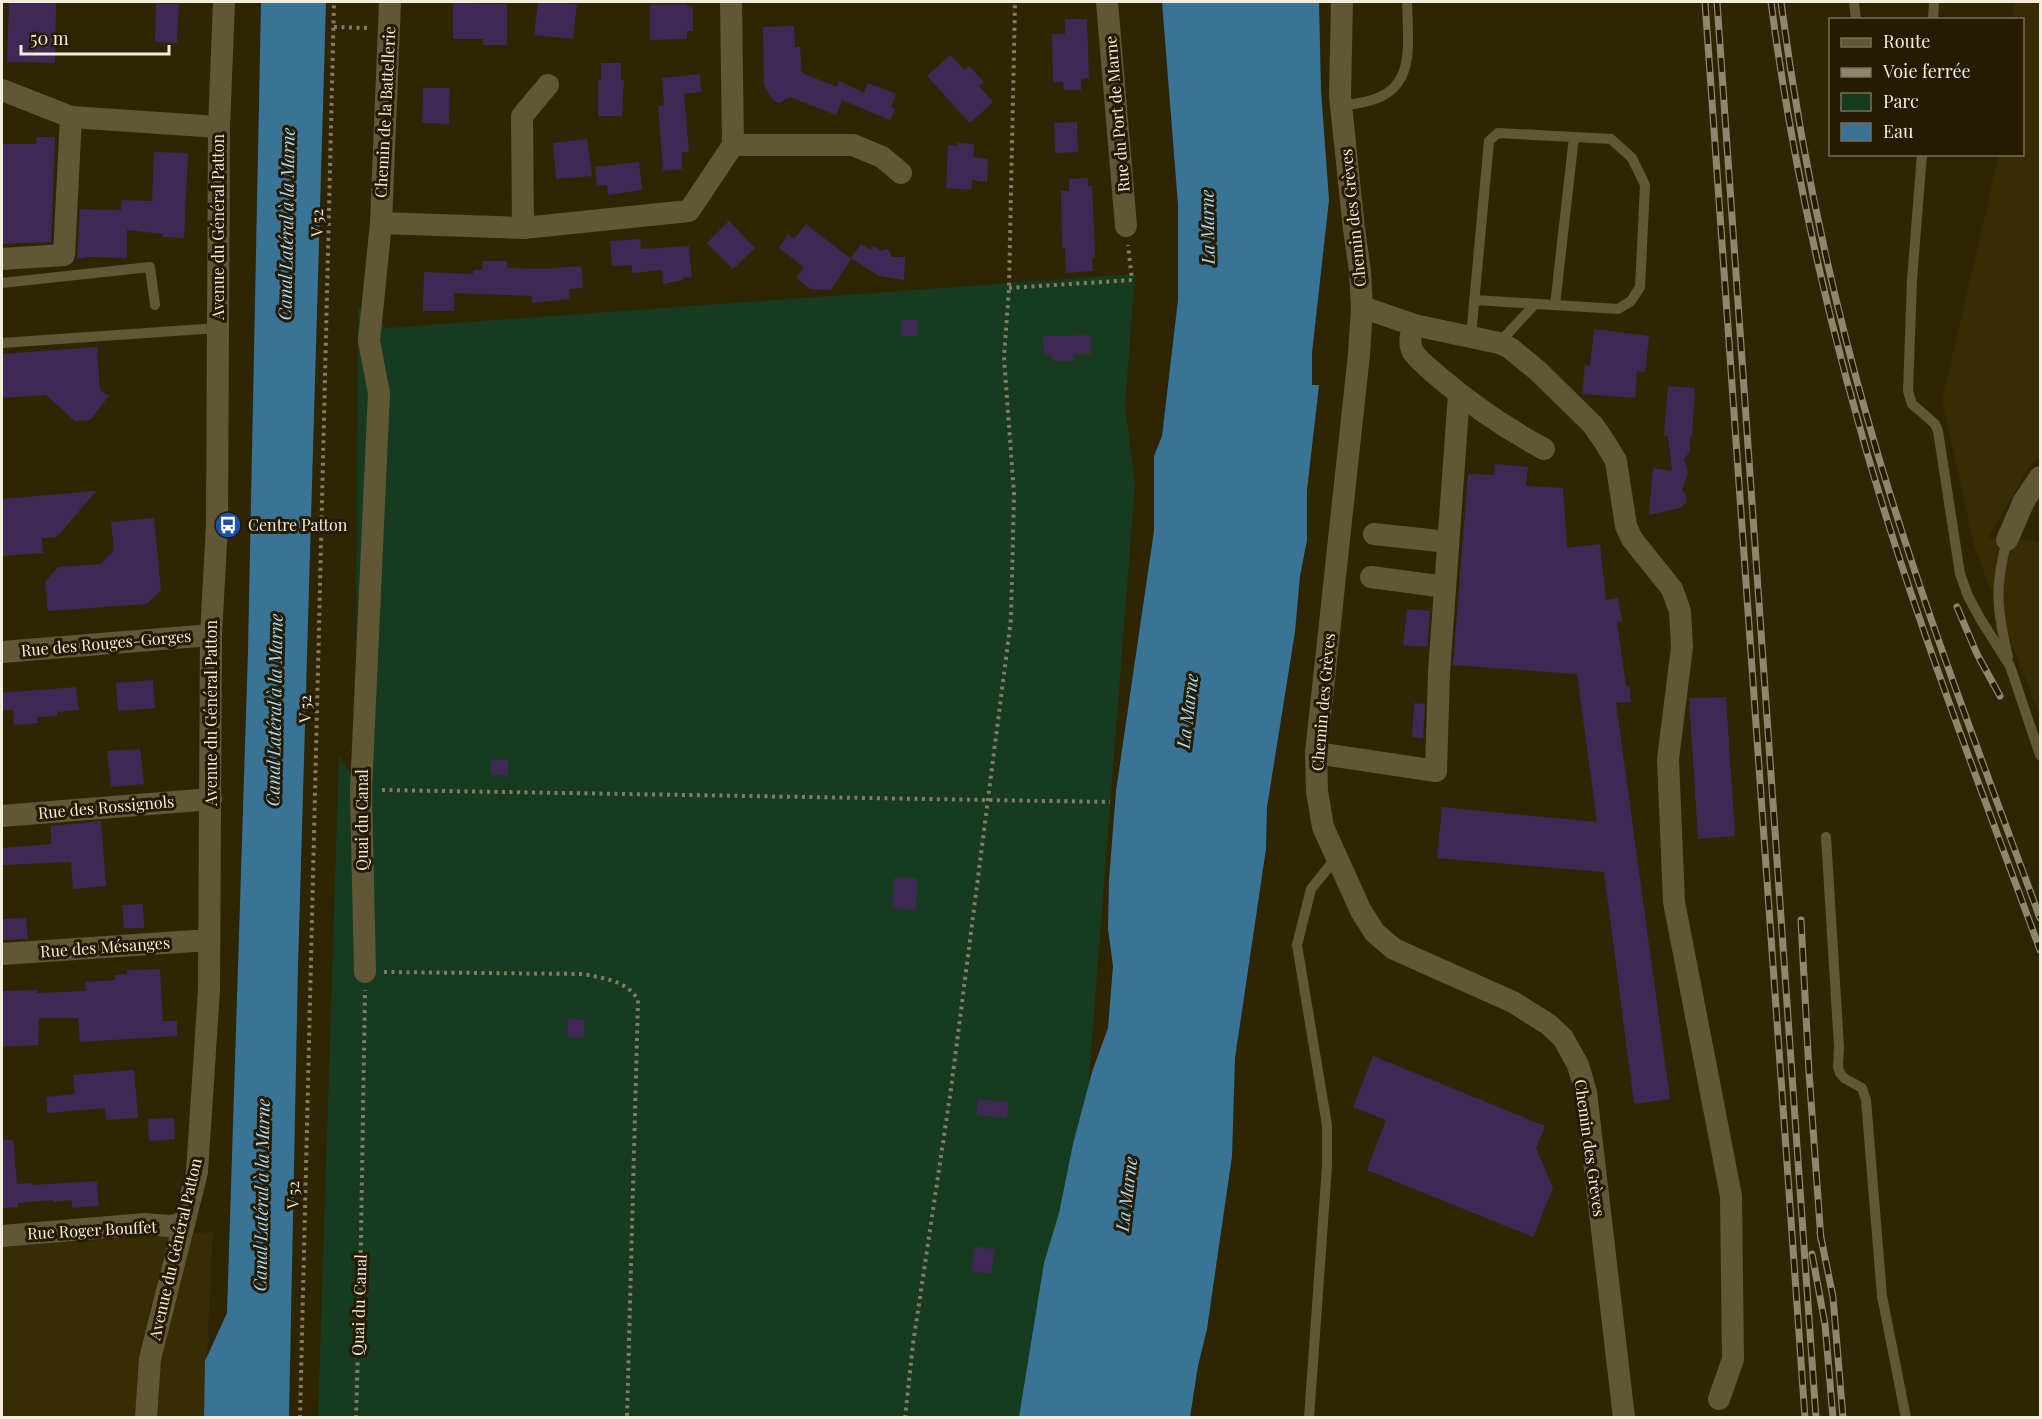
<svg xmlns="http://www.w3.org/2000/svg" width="2042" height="1419" viewBox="0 0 2042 1419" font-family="'Playfair Display',serif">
  <rect width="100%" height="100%" fill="#2e2505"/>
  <g fill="#372c02">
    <path d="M2014,2h26v455l-9,7 -43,74 52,3v175l-65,-167 -33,-149 57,-245 23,-1v-134l-10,-1z"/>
    <path d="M213,1232l-9,185 -202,1v-171z"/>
  </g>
  <path fill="#173b1e" d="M1135,274l-10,133 10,77 -51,659 -48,274 -718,1 21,-662 21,32 -4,-139 2,-343 29,22z"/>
  <g fill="#397395">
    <path d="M261,2h65l-28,964 -9,451 -85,1 1,-57 22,-48 21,-662z"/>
    <path d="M1162,2h157l2,88 8,110 -17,153v32h7l-12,105v50l-7,36 -5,56 -28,175 -1,42 -31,209 -3,98 -25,173 -9,37 -8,51h-171l25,-154 15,-50 14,-69 19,-72 16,-44 5,-62 -5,-37 1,-49 7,-89 38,-260v-75l8,-20 16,-136v-95z"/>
  </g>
  <g fill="#402855">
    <path d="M9,2h47l-1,61 -48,-1z"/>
    <path d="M538,2l39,2 -4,35 -39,-4z"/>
    <path d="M453,3l54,1v41h-24v-6h-30z"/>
    <path d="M156,4h23l-2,39 -22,-1z"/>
    <path d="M687,4v2l6,1v24h-6v8l-37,1v-35z"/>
    <path d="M1065,19h22l2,59 -8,1v11h-17l-1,-8h-10l-1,-48h13z"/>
    <path d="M794,26l1,21h5l2,26 35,14 2,-6 25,12 4,-10 28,11 -5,13 4,2 -5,11 -48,-20 -6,15 -46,-18 -11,6 -6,-3 -9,-15 -1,-58z"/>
    <path d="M950,55l15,15 4,-4 15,16 -5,4 14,16 -23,21 -43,-47z"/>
    <path d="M601,63h20v17l3,-1 -2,37h-24v-36h3z"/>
    <path d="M700,74l1,18 -17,2 5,58h-7v17l-19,2 -5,-65 6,-1 -2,-27z"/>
    <path d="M423,88h27l-1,36 -27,-1z"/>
    <path d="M1077,122l1,30 -23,1 -1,-30z"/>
    <path d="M37,137h18l-4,105 -49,2v-100h34z"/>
    <path d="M587,139l5,37 -36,3 -3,-36z"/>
    <path d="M957,143l17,1 -1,13 15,2 -1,23 -15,-2 -1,10 -25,-2 2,-43 9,1z"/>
    <path d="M154,152l34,1 -4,85 -21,-1v-3l-36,-4v28l-37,-1 -13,2 3,-50 41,1 1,-10 30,1z"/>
    <path d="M639,162l3,28 -34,5 -1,-10 -10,1 -2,-19z"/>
    <path d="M1088,178v8h4l3,72h-3l1,13 -27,2 -1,-25h-3l-1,-57h8v-12z"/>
    <path d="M729,221l26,27 -22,21 -26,-26z"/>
    <path d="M806,224l45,35 -20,31 -21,-1 -14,-11 8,-11 -25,-19 9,-14 6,5z"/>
    <path d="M640,239l1,10 48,-3 3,31 -9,1v2l-20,4 -1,-14 -30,3v-8l-20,1 -2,-25z"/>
    <path d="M861,244l9,6 3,-4 8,5 7,-2 4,8h13l-1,23 -25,-4 -28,-18z"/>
    <path d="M483,261h24v7l37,1 37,-3 2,22 -14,1 1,10 -38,4v-7l-78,-3v18h-31l1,-39 49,2v-4h9z"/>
    <path d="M901,320h17v16h-16z"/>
    <path d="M1594,329l55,7 -4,36 -8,-1 -2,27 -53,-4 3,-29 5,1z"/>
    <path d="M1091,335v19h-17v7h-22v-6h-8l-1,-19z"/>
    <path d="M97,347l3,43 9,6 -19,24 -15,1 -29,-26 -44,3v-44z"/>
    <path d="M1668,386l27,2 -3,49h-2v14l-6,8 4,14 -6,17 4,6v6l-6,6 -31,7 4,-47 19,3 -4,-35 -4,-1z"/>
    <path d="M1495,464l33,3 -2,19 37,2 4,60 33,-4 6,56 12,-2 4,23 -5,1 9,64h3l2,16 -15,1 54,396 -36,5 -30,-232 -167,-14 5,-51 155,15 -20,-148 -124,-9 15,-191 26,1z"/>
    <path d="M96,491l-39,46 -15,1 1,15 -41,3v-57z"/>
    <path d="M154,518l7,72 -14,14 -99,7 -3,-29 13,-15 43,-3 13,-14 -3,-28z"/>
    <path d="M1407,609l23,2 -3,36 -24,-2z"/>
    <path d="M153,680l2,28 -37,3 -2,-28z"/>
    <path d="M76,687l3,23 -22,2v4l-20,1 1,6 -24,2 -1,-15h-11v-17z"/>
    <path d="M1726,697l9,139 -37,3 -9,-141z"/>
    <path d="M1414,703l11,1 -2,34 -11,-1z"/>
    <path d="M140,749l4,35 -33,3 -4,-36z"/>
    <path d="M491,759l17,1v15h-17z"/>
    <path d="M101,821l5,65 -33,3 -2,-27 -69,3v-17l49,-4v-18z"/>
    <path d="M894,878h23l-1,32 -24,-2z"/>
    <path d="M143,904l1,24h-20l-2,-23z"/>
    <path d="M26,918l2,21 -25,1 -1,-21z"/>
    <path d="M160,969l3,52h14v15l-97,6 -2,-24h-39l-1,27 -36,2v-56l35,-1v3l49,-2 -1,-9 30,-2v-5l12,-1v-4z"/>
    <path d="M568,1018l17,2 -1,18 -17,-1z"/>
    <path d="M1373,1056l172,70 -9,22 17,40 -20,49 -166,-67 19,-50 -33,-13z"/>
    <path d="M134,1070l4,48 -32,2 -1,-12 -58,5 -1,-16 29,-3 -2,-19z"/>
    <path d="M978,1099l31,3 -2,16 -31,-3z"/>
    <path d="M174,1118l1,21 -26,2 -1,-22z"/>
    <path d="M2,1140h11l4,44 15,-1v2l65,-4 2,25 -27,2v-8l-19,2v-2l-35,3v4l-16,1z"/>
    <path d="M975,1246l20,4 -4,24 -20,-3z"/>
  </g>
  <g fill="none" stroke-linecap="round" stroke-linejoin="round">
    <g stroke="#847d63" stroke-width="4" stroke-dasharray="3 4.5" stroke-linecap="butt">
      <path d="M334,27l35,1"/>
      <path d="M1009,288l123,-8 -4,-35"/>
      <path d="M382,790l728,12"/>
      <path d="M384,972l200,2c21,5 42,6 54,26l-11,418"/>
      <path d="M300,1418l34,-1416"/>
      <path d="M356,1418l5,-179 4,-249"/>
      <path d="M905,1418l8,-74 38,-255 60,-470 3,-125 -10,-137 5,-69 6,-286"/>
    </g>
    <g stroke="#615737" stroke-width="10">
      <path d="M1854,2l2,18"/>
      <path d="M1933,20l1,-18"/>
      <path d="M1341,105c75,-4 68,-45 66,-103"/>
      <path d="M1922,154l-10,126 -4,111 4,13 23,20 3,7 22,143 8,22 13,24 29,46 30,89"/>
      <path d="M2,283l148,-16 5,38"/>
      <path d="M1555,305l19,-168"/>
      <path d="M1471,336l18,-195 9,-8 113,6 21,19 13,27 -5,102 -9,14 -13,8 -144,-9"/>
      <path d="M2,343l216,-15"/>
      <path d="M1499,343l36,-39"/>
      <path d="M2007,540c-13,48 -10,70 1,117"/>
      <path d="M1826,837l13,210 -1,20 2,6 4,5 18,10 4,12 16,196 24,122"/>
      <path d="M1309,1418l18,-252v-41l-30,-180 14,-56 25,-31"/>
    </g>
    <g stroke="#615737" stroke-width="22">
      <path d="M731,2l2,143"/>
      <path d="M1107,2l19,224"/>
      <path d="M1342,2l-2,94 14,133 6,42 2,36 -3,47 -43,399 1,38 6,36 38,84 14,22 19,16 119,53 35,22 15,14 15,27 8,27 38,326"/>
      <path d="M2,90l69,27 148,10"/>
      <path d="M381,223l142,5 166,-17 44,-66h120l29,12 19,16"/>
      <path d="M523,228l-1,-112 26,-31"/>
      <path d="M2,259l62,-4 7,-138"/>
      <path d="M1362,307l52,18 85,18 11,5 28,23 55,54 11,16 12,20 10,65 6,13 40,50 8,22 2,36 -14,112 6,143 57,294 2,163 -14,40"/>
      <path d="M1414,325c-3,9 -6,18 -1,27 7,10 18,18 27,26 33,28 67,51 104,71"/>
      <path d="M1374,534l74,8"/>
      <path d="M2007,540l17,-39 16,-24"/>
      <path d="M1371,577l74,10"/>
      <path d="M2,652l209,-17"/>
      <path d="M1316,753l120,18 3,-99 20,-278"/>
      <path d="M2,816l209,-17"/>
      <path d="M2,954l207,-14"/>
      <path d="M365,972l-4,-182 18,-397 -10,-52 12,-118 9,-221"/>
      <path d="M2,1236l143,-12 24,2 14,-2"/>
      <path d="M146,1418l4,-59 47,-187 12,-182 2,-355 6,-111 2,-397 5,-125"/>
    </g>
    <defs>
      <g id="rail">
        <path d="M1705,2l100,1416"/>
        <path d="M1717,2l99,1416"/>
        <path d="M1771,2c23,178 65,355 119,527 45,142 99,281 150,421"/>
        <path d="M1781,2c18,139 49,287 88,422 48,168 111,331 171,494"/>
        <path d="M1957,607l20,47 23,42"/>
        <path d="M1801,920l8,152 12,168"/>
        <path d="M1820,1233l13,64 10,121"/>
        <path d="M1812,1254l13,70 8,94"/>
      </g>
    </defs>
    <use href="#rail" stroke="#8e866d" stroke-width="7"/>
    <use href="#rail" stroke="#241b00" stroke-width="4.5" stroke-dasharray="14" stroke-linecap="butt"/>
  </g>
  <defs>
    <symbol id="bus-disc" viewBox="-11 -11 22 22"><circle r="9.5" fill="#1a4fb4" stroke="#241b00"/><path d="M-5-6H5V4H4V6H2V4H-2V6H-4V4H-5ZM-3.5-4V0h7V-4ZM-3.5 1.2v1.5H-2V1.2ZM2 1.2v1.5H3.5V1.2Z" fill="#fff"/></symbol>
  </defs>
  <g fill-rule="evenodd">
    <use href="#bus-disc" x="213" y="510" width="30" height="30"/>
  </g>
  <g text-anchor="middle" stroke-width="6" stroke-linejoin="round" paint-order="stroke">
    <g font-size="16" fill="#f2ecda" stroke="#241b00">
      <text transform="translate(385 112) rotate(-87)" y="6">Chemin de la Battellerie</text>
      <text transform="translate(1117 114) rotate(-95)" y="6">Rue du Port de Marne</text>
      <text transform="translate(1353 218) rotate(-96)" y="6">Chemin des Grèves</text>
      <text transform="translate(317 223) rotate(-89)" y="6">V 52</text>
      <text transform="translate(218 227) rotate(-90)" y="6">Avenue du Général Patton</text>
      <text transform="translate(106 643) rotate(-5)" y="6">Rue des Rouges-Gorges</text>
      <text transform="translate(1323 702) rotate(-85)" y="6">Chemin des Grèves</text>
      <text transform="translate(305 709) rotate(-89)" y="6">V 52</text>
      <text transform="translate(211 713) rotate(-90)" y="6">Avenue du Général Patton</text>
      <text transform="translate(106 807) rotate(-5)" y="6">Rue des Rossignols</text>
      <text transform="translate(362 820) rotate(-90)" y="6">Quai du Canal</text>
      <text transform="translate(105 947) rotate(-4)" y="6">Rue des Mésanges</text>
      <text transform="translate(1590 1148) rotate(82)" y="6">Chemin des Grèves</text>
      <text transform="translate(293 1195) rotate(-89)" y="6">V 52</text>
      <text transform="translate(92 1230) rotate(-3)" y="6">Rue Roger Bouffet</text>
      <text transform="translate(175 1249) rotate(-77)" y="6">Avenue du Général Patton</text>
      <text transform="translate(359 1305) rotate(-88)" y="6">Quai du Canal</text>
    </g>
    <g font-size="16" fill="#f2ecda" stroke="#241b00" text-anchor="start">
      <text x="248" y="531">Centre Patton</text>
    </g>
    <g font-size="18" font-style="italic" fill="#aadaf9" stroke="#241b00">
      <text transform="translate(287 224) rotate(-89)" y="6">Canal Latéral à la Marne</text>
      <text transform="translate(1208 227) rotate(-91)" y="6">La Marne</text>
      <text transform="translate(275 710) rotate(-89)" y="6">Canal Latéral à la Marne</text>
      <text transform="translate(1188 711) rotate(-83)" y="6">La Marne</text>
      <text transform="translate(1127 1194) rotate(-83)" y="6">La Marne</text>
      <text transform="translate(262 1195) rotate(-89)" y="6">Canal Latéral à la Marne</text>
    </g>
  </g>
  <rect width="2042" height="1419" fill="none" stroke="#f2ecda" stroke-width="6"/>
  <rect x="1829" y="18" width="195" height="138" fill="#241b00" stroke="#766f57" stroke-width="1.5"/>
  <rect x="1841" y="38" width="30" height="9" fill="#615737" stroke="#766f57" stroke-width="1.5"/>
  <text x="1883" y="48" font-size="18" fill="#f2ecda">Route</text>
  <rect x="1841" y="68" width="30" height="9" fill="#8e866d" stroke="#766f57" stroke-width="1.5"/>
  <text x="1883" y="78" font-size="18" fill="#f2ecda">Voie ferrée</text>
  <rect x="1841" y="93" width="30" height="18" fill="#173b1e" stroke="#766f57" stroke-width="1.5"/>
  <text x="1883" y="108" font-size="18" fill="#f2ecda">Parc</text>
  <rect x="1841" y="123" width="30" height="18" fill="#397395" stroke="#766f57" stroke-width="1.5"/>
  <text x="1883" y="138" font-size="18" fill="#f2ecda">Eau</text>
  <path d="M21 45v9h148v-9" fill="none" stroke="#f2ecda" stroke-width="3"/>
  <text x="30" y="45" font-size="18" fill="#f2ecda" stroke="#241b00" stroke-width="4.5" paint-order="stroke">50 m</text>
</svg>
